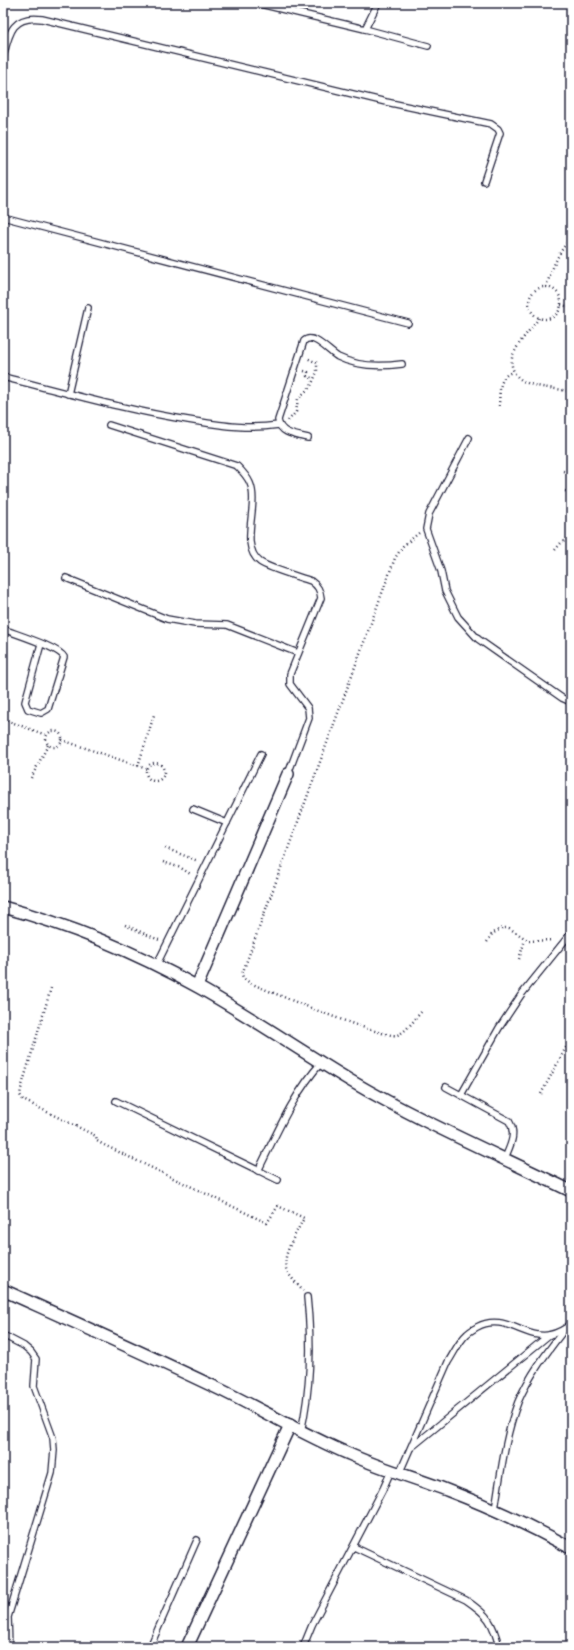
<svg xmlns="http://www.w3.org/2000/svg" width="574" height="1650" viewBox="0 0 574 1650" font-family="'Gochi Hand',sans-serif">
  <rect width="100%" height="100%" fill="#fff"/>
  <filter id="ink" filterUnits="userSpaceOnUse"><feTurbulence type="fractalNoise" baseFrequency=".025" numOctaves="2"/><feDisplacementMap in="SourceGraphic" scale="8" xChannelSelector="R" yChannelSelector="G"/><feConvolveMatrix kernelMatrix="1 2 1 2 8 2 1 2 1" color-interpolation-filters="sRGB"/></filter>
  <g filter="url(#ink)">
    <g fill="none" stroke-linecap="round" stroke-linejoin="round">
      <defs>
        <g id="service">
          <path d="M256,3l109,26 63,17"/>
          <path d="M365,29l13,-26"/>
          <path d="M3,58c6,-25 9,-43 39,-39l344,83 105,22 7,5 2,4 -16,48"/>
          <path d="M3,217l405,106"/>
          <path d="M3,377c61,15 122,33 185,43 32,5 58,10 91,5"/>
          <path d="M68,394l20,-86"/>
          <path d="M109,425l128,41c5,5 10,10 13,17 10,23 -12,62 10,79 8,6 40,15 51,19 7,5 9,9 10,17l-31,76v10l18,24 1,10 -21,56"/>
          <path d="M308,438c-12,-3 -28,-4 -30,-18l26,-79c9,-9 25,11 34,16 20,10 42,10 64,7"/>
          <path d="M469,438l-40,76 -3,15 15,42 4,20 13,26 20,22 84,59 9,4"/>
          <path d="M66,578l101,41 28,5 32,1 71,28"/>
          <path d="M3,629c12,5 56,18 61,28l-16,52 -7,4 -13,-4 -3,-7 16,-58"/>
          <path d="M193,809l34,14"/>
          <path d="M156,966l105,-212"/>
          <path d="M446,1087l63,34c8,13 1,25 -4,37"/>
          <path d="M461,1095l38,-67 22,-33 50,-62"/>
          <path d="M116,1101l162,79"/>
          <path d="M258,1171c19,-38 35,-77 64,-109"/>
          <path d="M3,1335l21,11 7,6 5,7 -2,27 19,52 1,12 -2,23 -44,144 1,30"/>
          <path d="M301,1432c10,-45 11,-89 6,-135"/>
          <path d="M412,1447l137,-112"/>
          <path d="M399,1474l49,-112c6,-9 11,-21 19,-28 3,-3 7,-5 10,-7 27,-15 47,12 72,8 8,-2 16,-6 22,-11"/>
          <path d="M495,1509c6,-36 10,-73 23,-107 11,-26 29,-50 46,-72"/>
          <path d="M354,1547l112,53c22,15 27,22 33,47"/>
          <path d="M150,1647l47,-107"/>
          <path d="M303,1647l9,-22 71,-136 8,-18"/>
        </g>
        <g id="minor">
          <path d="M3,907c67,18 134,46 195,80 52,29 101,63 153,94 70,41 147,74 220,110"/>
          <path d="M197,986l91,-212"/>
          <path d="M3,1290c71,32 143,64 214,98 44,21 87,47 132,66 33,15 67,24 100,37 42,16 82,35 122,57"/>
          <path d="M187,1647l103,-222"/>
        </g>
      </defs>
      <use href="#service" stroke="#22223b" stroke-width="8"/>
      <use href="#minor" stroke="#22223b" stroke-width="14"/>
      <g stroke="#22223b" stroke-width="2.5" stroke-dasharray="1 3" stroke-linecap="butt">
        <path d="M546,287c6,-18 12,-35 25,-49"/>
        <circle cx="545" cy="303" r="16"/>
        <path d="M561,305l10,2"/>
        <path d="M539,318c-8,11 -18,21 -24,33 -3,4 -4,10 -3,15 5,24 40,20 59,26"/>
        <path d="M304,371l4,1 -1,4 7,3"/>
        <path d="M499,406c1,-13 -1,-30 14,-34"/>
        <path d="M288,421l8,-9 2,-13 13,-13 6,-14v-9l-10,-5"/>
        <path d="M563,471l8,2"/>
        <path d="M565,491l6,1"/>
        <path d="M568,512l3,1"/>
        <path d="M419,533l-16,13 -8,12 -153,416 1,4 7,5c21,9 133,56 147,52 10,-3 19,-18 26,-25"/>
        <path d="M555,550l6,-7 10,-5"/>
        <path d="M3,719l43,16"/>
        <circle cx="54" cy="739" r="8"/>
        <path d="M62,740l85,29"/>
        <circle cx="155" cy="772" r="9"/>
        <path d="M138,766l16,-51"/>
        <path d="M31,778l17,-33"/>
        <path d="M165,848l33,13"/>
        <path d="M163,862l18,6 11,7"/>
        <path d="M125,925l34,15"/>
        <path d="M487,942l5,-8 10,-6h7l20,13 25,-1"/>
        <path d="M519,959l6,-19"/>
        <path d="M51,988l-30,101 -1,6 3,5 73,36 1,5 5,3 165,79 11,-17 26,12c-7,14 -24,39 -17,53 4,7 11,14 16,20"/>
        <path d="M541,1094l30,-56"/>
      </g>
      <use href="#service" stroke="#fff" stroke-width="5.5"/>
      <use href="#minor" stroke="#fff" stroke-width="11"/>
    </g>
  </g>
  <rect width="574" height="1650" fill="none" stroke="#fff" stroke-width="16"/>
  <rect x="8" y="8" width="558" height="1634" fill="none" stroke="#22223b" stroke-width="1.5" filter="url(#ink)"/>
</svg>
